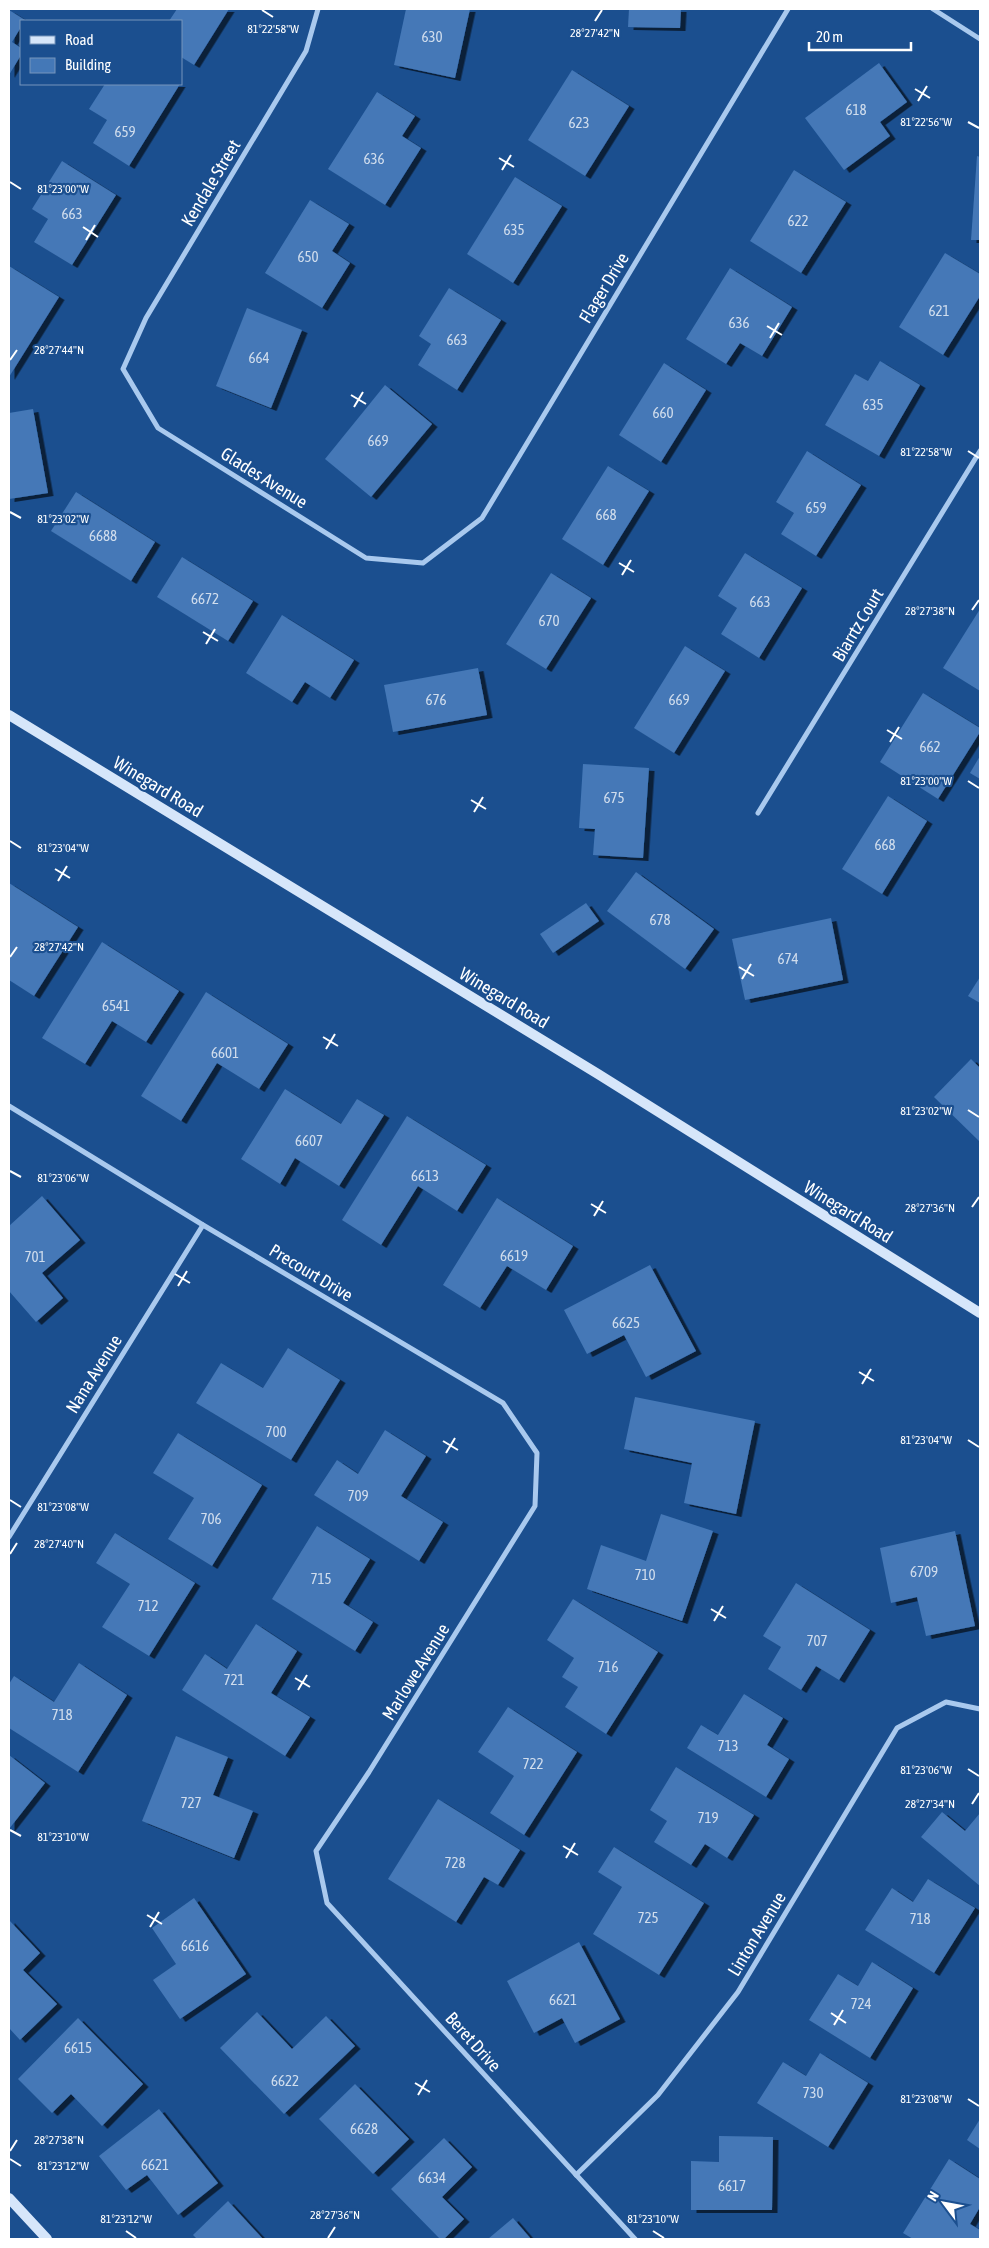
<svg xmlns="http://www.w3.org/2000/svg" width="989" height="2248" viewBox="0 0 989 2248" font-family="'Asap Condensed',sans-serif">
  <defs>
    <filter id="shadow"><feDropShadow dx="5.5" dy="3" stdDeviation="0" flood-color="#0009"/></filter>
  </defs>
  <rect width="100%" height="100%" fill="#1b4f8f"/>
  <g fill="#4478b7" filter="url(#shadow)">
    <path d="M177,9h52l-35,56 -13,-8v-36h-12z"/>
    <path d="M406,9h64l-15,69 -61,-13z"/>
    <path d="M629,9h52l-1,19 -52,-1z"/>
    <path d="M9,10l16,10 -4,1v6l-9,15 9,6v7l-12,20z"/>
    <path d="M879,63l28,39 -27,20 10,14 -46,34 -39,-52z"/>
    <path d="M572,70l57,36 -44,70 -57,-36z"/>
    <path d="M105,84h75l-51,82 -36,-23 14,-23 -18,-11z"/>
    <path d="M377,92l38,24 -13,20 19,12 -36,57 -57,-36z"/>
    <path d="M977,156l3,1v83h-9z"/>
    <path d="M62,161l54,34 -44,70 -38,-23 14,-23 -16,-10z"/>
    <path d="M794,170l52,32 -45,71 -51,-32z"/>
    <path d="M515,177l47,29 -49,77 -46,-29z"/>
    <path d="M310,200l39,24 -17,27 18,12 -28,45 -57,-35z"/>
    <path d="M945,253l35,21v22l-37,59 -44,-28z"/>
    <path d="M9,266l50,31 -50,80z"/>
    <path d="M730,268l62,39 -30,49 -22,-13 -14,21 -40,-25z"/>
    <path d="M449,288l52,32 -44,70 -39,-25 13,-21 -12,-8z"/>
    <path d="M247,308l55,22 -31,78 -55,-22z"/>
    <path d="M880,361l40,24 -41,71 -54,-31 30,-51 13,7z"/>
    <path d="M664,363l42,27 -45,72 -42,-27z"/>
    <path d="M385,385l47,39 -61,73 -46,-38z"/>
    <path d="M33,409l15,84 -39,6v-86z"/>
    <path d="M807,451l54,34 -45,71 -35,-22 13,-21 -18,-11z"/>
    <path d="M608,466l41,25 -46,74 -41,-26z"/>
    <path d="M76,492l79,50 -24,39 -80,-50z"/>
    <path d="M745,553l57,35 -43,70 -38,-24 16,-26 -19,-12z"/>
    <path d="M182,557l71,44 -25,40 -71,-44z"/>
    <path d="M551,573l40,25 -45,71 -40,-25z"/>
    <path d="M980,609v82l-37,-23z"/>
    <path d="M282,615l72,45 -24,38 -25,-16 -13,20 -46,-29z"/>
    <path d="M685,646l40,25 -51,82 -40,-25z"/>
    <path d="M478,668l9,47 -94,17 -9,-47z"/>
    <path d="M923,693l57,35v4l-42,67 -58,-37z"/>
    <path d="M980,756v23l-10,-6z"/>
    <path d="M583,764l66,4 -6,90 -50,-3 2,-26 -16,-1z"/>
    <path d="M888,796l39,25 -45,73 -40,-25z"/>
    <path d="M636,872l78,57 -29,40 -78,-58z"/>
    <path d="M9,883l69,44 -44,69 -25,-16z"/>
    <path d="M586,903l13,18 -46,32 -13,-19z"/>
    <path d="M831,918l12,62 -98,20 -13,-61z"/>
    <path d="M102,942l77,49 -33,51 -34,-21 -27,43 -43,-26z"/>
    <path d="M980,977v26l-12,-7z"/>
    <path d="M206,992l82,52 -29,45 -42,-26 -36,58 -40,-25z"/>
    <path d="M971,1059l9,9v74l-46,-45z"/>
    <path d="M285,1089l56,35 16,-25 27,16 -45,71 -44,-28 -15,26 -39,-25z"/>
    <path d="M407,1116l79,49 -29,46 -39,-25 -37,59 -39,-25z"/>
    <path d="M42,1196l38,44 -38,33 21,25 -27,24 -27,-31v-65z"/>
    <path d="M497,1198l76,48 -27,44 -39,-24 -27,42 -37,-23z"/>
    <path d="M650,1265l46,86 -50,26 -22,-42 -37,19 -23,-44z"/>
    <path d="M288,1348l52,32 -49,80 -95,-57 25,-40 42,25z"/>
    <path d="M635,1397l120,24 -19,93 -52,-11 8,-40 -68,-14z"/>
    <path d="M385,1430l41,26 -25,40 42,26 -24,39 -105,-66 23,-35 21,14z"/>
    <path d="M178,1433l84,52 -50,81 -44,-27 26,-41 -41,-25z"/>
    <path d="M661,1514l52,17 -31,90 -95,-32 14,-44 45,16z"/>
    <path d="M317,1526l53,33 -27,44 30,19 -18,29 -83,-52z"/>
    <path d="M955,1531l20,95 -49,10 -9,-39 -26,6 -11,-55z"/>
    <path d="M115,1533l80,50 -46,73 -47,-29 28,-43 -34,-21z"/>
    <path d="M796,1583l74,47 -31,50 -23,-14 -15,24 -33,-21 13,-22 -18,-11z"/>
    <path d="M573,1599l85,53 -52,82 -41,-27 13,-20 -16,-10 12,-19 -27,-18z"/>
    <path d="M256,1624l41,27 -26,42 39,24 -25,39 -103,-66 23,-36 22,15z"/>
    <path d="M79,1663l48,32 -49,77 -69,-44v-44l5,-8 40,26z"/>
    <path d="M744,1694l39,24 -16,27 22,14 -23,38 -79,-49 14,-23 17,10z"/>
    <path d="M508,1707l69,45 -53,83 -34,-22 24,-37 -36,-24z"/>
    <path d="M176,1736l52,21 -15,38 40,16 -19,47 -92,-37z"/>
    <path d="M9,1755l36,28 -36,46z"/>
    <path d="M676,1767l78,48 -27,43 -22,-14 -14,21 -37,-23 13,-21 -17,-11z"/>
    <path d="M438,1799l82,51 -22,35 -14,-8 -28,45 -68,-43z"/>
    <path d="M942,1812l23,19 15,-18v73l-59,-49z"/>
    <path d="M614,1847l90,56 -45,72 -66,-41 29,-47 -24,-15z"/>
    <path d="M928,1879l47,29 -41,65 -69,-43 27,-42 21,14z"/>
    <path d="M194,1898l52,76 -66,45 -27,-39 23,-16 -24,-36z"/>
    <path d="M9,1920l31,33 -17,17 34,34 -37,36 -11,-12z"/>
    <path d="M579,1942l41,77 -45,24 -13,-25 -28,15 -27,-52z"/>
    <path d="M872,1962l41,26 -43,70 -61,-38 29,-46 20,12z"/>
    <path d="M257,2012l35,37 34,-33 29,30 -71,68 -64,-66z"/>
    <path d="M78,2018l65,66 -41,42 -31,-32 -19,19 -34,-34z"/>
    <path d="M820,2053l48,30 -40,64 -71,-44 26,-41 23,14z"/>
    <path d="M355,2084l54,55 -36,35 -54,-55z"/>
    <path d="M159,2109l59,74 -40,32 -31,-40 -21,15 -27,-34z"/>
    <path d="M980,2119v30l-13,-9z"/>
    <path d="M719,2136l54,1 -1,73h-81v-49l28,1z"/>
    <path d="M444,2138l28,29 -30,30 22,22 -20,20h-4l-49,-50z"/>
    <path d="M949,2159l31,20v28l-10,17 10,6v9h-67l-10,-6z"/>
    <path d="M228,2201l35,38h-66l-4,-4z"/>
    <path d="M513,2218l18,21h-43z"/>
  </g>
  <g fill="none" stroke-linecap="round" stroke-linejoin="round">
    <g stroke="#a9c9ee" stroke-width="5">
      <path d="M318,9l-12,42 -160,267 -23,51 35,59 208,130 57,5 59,-45 306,-509"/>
      <path d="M933,9l47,30"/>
      <path d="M758,813l222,-362"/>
      <path d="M9,1106l194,119 300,178 34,50 -2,53 -166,266 -53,79 11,52 308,336"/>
      <path d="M9,1537l194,-312"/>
      <path d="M576,2175l82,-80 80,-103 159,-264 49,-26 34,7"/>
    </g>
    <g stroke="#d6e6fa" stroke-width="10">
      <path d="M9,715l589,359 382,239"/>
      <path d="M9,2198l38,41"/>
    </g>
  </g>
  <path fill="none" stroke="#fff" stroke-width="2" d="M262,10l11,7M595,21l7,-11M915,89l15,9M918,101l9,-15M968,122l11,6M499,158l15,9M502,170l9,-15M10,182l11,7M83,227l15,10M86,240l9,-15M767,326l15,9M770,338l9,-15M10,360l7,-10M351,395l15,9M354,407l9,-15M968,451l11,7M10,512l11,6M619,563l15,9M622,575l9,-15M972,610l7,-10M203,632l15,9M206,644l9,-15M887,730l15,9M890,742l9,-15M968,781l11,7M471,800l15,9M474,812l9,-15M10,841l11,7M55,869l15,9M58,881l9,-15M10,957l7,-10M739,967l15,9M742,979l9,-15M323,1037l15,9M326,1049l9,-15M968,1110l11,7M10,1171l11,6M591,1204l15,9M972,1207l7,-10M594,1216l9,-15M175,1274l15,9M178,1286l9,-15M859,1372l15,9M862,1384l9,-15M968,1440l11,7M443,1441l15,9M446,1453l9,-15M10,1500l11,7M10,1554l7,-11M711,1609l15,9M714,1621l9,-15M295,1678l15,9M298,1690l9,-15M968,1769l11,7M972,1804l7,-11M10,1830l11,6M563,1846l15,9M566,1858l9,-15M147,1915l15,9M150,1927l9,-15M831,2013l15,10M834,2025l9,-15M415,2083l15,9M418,2095l9,-15M968,2099l11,7M10,2151l7,-11M10,2159l11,7M126,2231l10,7M653,2231l11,7M328,2238l7,-11"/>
  <g text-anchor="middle" stroke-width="4.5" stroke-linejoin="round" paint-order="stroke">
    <g font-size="15" fill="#d0dded">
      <text x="432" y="42">630</text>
      <text x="856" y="115">618</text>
      <text x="579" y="128">623</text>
      <text x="125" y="137">659</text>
      <text x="374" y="164">636</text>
      <text x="72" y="219">663</text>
      <text x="798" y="226">622</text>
      <text x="514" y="235">635</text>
      <text x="308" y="262">650</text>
      <text x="939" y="316">621</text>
      <text x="739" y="328">636</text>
      <text x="457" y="345">663</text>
      <text x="259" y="363">664</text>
      <text x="873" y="410">635</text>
      <text x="663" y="418">660</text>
      <text x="378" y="446">669</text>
      <text x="816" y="513">659</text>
      <text x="606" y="520">668</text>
      <text x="103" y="541">6688</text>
      <text x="205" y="604">6672</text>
      <text x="760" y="607">663</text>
      <text x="549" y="626">670</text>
      <text x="436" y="705">676</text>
      <text x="679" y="705">669</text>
      <text x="930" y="752">662</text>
      <text x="614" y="803">675</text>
      <text x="885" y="850">668</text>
      <text x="660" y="925">678</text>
      <text x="788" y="964">674</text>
      <text x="116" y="1011">6541</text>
      <text x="225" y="1058">6601</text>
      <text x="309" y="1146">6607</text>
      <text x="425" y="1181">6613</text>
      <text x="514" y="1261">6619</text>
      <text x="35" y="1262">701</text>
      <text x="626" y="1328">6625</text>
      <text x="276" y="1437">700</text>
      <text x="358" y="1501">709</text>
      <text x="211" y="1524">706</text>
      <text x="924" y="1577">6709</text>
      <text x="645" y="1580">710</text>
      <text x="321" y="1584">715</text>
      <text x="148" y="1611">712</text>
      <text x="817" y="1646">707</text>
      <text x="608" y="1672">716</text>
      <text x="234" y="1685">721</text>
      <text x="62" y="1720">718</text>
      <text x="728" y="1751">713</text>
      <text x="533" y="1769">722</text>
      <text x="191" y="1808">727</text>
      <text x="708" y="1823">719</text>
      <text x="455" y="1868">728</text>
      <text x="648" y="1923">725</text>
      <text x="920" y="1924">718</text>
      <text x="195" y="1951">6616</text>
      <text x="563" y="2005">6621</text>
      <text x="861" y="2009">724</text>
      <text x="78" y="2053">6615</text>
      <text x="285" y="2086">6622</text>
      <text x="813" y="2098">730</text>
      <text x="364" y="2134">6628</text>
      <text x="155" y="2170">6621</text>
      <text x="432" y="2183">6634</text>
      <text x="732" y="2191">6617</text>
    </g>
    <g font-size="18" fill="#fff" stroke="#1b4f8f">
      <text transform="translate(211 183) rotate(-59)" y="6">Kendale Street</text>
      <text transform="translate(604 288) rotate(-59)" y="6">Flager Drive</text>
      <text transform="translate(264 478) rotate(32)" y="6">Glades Avenue</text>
      <text transform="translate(858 625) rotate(-59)" y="6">Biarrtz Court</text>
      <text transform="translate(158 787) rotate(31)" y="6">Winegard Road</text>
      <text transform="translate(504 998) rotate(31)" y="6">Winegard Road</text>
      <text transform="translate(848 1212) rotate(32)" y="6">Winegard Road</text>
      <text transform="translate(311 1273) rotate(31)" y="6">Precourt Drive</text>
      <text transform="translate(94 1374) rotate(-58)" y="6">Nana Avenue</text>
      <text transform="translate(416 1672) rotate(-58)" y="6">Marlowe Avenue</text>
      <text transform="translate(757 1934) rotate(-59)" y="6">Linton Avenue</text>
      <text transform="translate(473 2042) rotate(48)" y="6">Beret Drive</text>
    </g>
  </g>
  <g font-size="12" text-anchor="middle" fill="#fff" stroke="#1b4f8f" stroke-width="4.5" stroke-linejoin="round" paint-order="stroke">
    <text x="273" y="33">81°22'58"W</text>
    <text x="595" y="37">28°27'42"N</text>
    <text x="926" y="126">81°22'56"W</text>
    <text x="63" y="193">81°23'00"W</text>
    <text x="59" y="354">28°27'44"N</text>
    <text x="926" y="456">81°22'58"W</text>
    <text x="63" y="523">81°23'02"W</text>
    <text x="930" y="615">28°27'38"N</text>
    <text x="926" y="785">81°23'00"W</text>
    <text x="63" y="852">81°23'04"W</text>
    <text x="59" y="951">28°27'42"N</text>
    <text x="926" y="1115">81°23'02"W</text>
    <text x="63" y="1182">81°23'06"W</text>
    <text x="930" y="1212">28°27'36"N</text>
    <text x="926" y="1444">81°23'04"W</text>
    <text x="63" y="1511">81°23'08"W</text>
    <text x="59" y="1548">28°27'40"N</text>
    <text x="926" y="1774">81°23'06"W</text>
    <text x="930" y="1808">28°27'34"N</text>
    <text x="63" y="1841">81°23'10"W</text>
    <text x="926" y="2103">81°23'08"W</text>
    <text x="59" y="2144">28°27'38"N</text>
    <text x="63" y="2170">81°23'12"W</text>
    <text x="335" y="2219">28°27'36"N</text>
    <text x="126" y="2223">81°23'12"W</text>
    <text x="653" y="2223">81°23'10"W</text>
  </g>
  <rect width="989" height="2248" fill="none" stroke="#ffffff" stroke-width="20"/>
  <rect x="20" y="20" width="162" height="65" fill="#1b4f8f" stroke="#7695bc"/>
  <rect x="30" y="36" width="25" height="8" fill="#d6e6fa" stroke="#7695bc"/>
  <text x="65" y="45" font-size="15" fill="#ffffff">Road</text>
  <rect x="30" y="58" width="25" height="15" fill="#4478b7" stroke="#7695bc"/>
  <text x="65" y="70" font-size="15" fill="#ffffff">Building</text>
  <g transform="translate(944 2203) rotate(302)" stroke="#1b4f8f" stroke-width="4" paint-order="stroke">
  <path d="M0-4L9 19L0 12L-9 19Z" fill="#ffffff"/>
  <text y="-8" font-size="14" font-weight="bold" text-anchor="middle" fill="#ffffff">N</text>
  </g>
  <path d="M809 42v8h102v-8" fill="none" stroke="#ffffff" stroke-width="2.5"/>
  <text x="816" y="42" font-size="15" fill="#ffffff" stroke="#1b4f8f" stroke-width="4" paint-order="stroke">20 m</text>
</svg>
